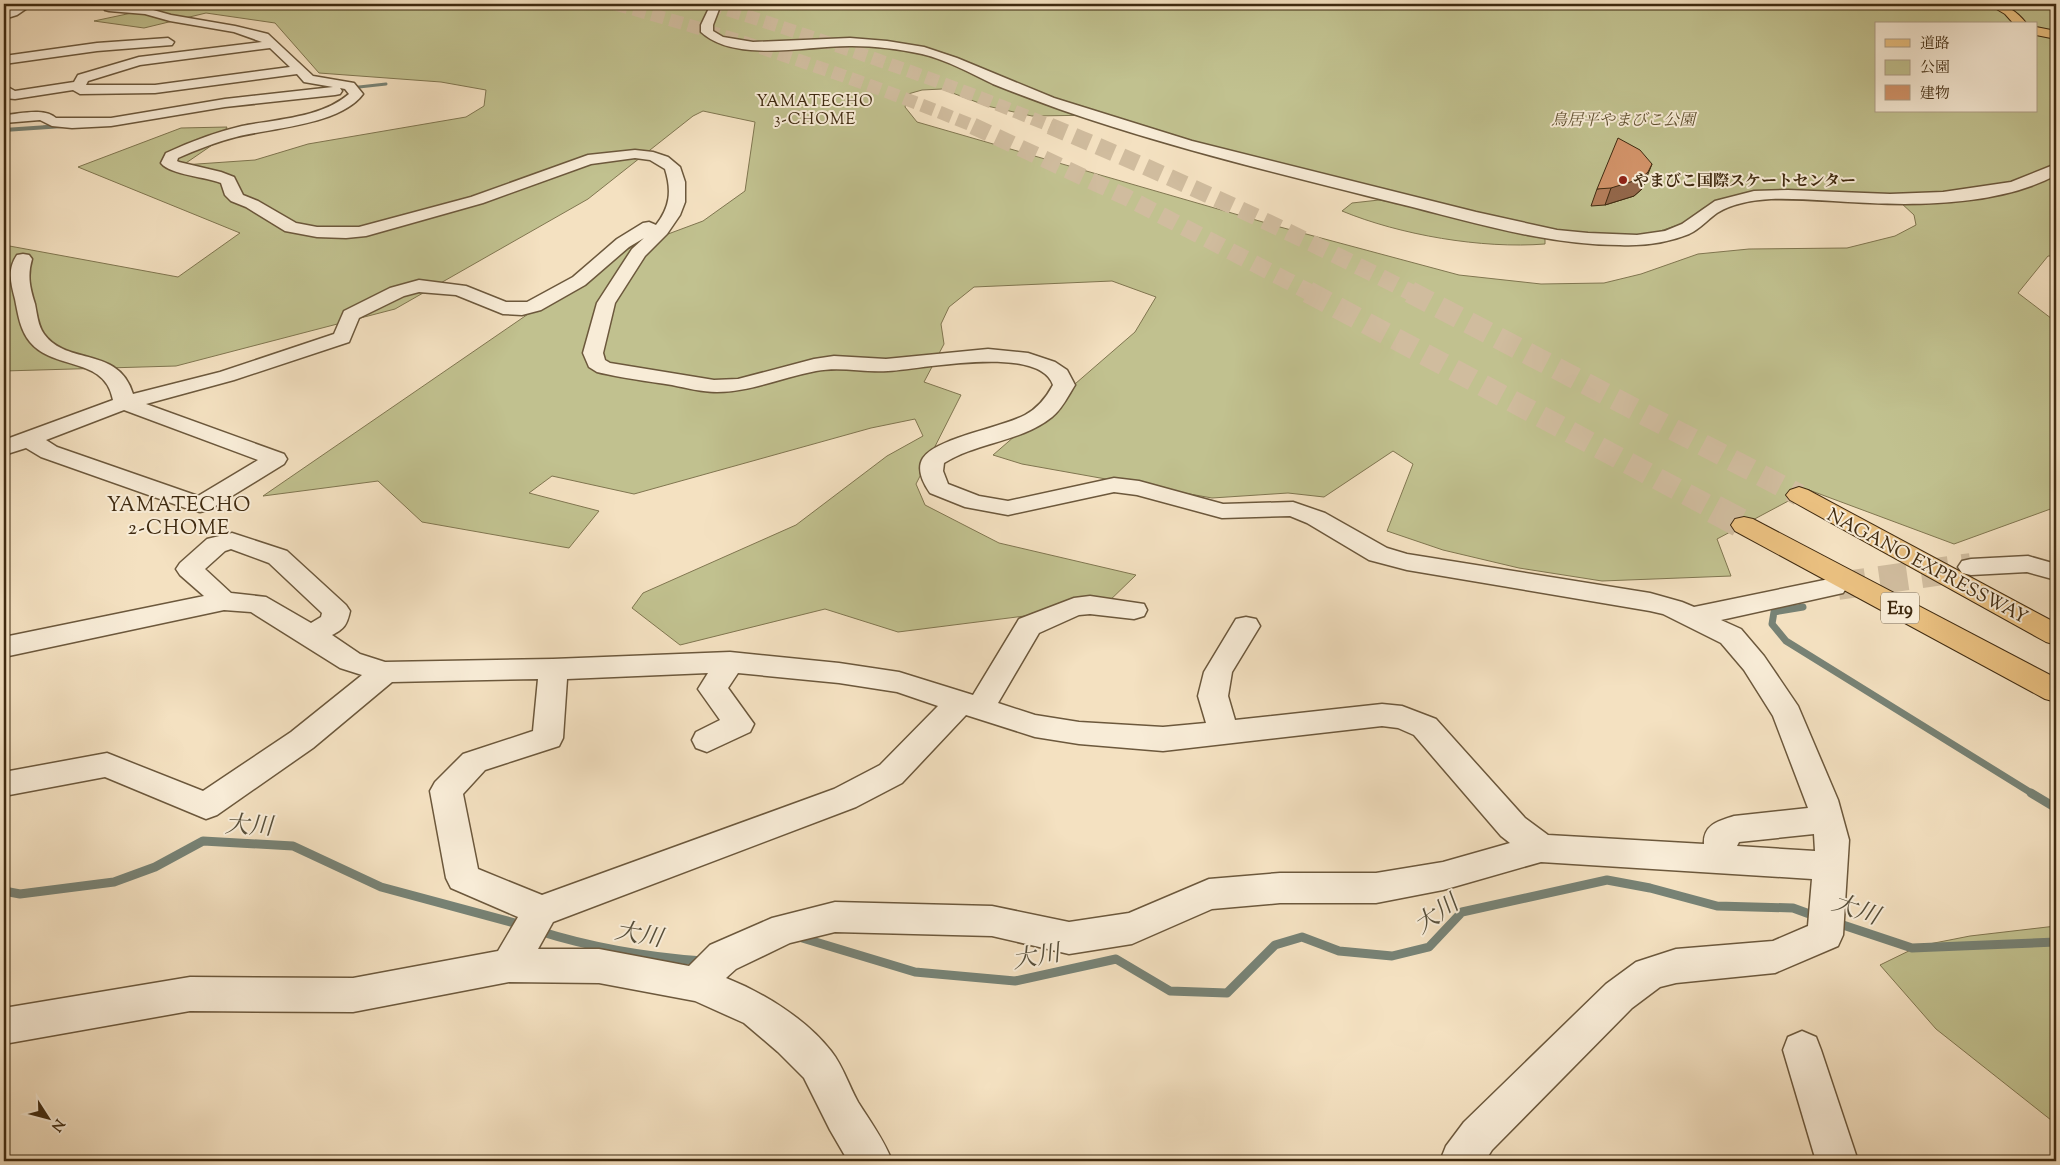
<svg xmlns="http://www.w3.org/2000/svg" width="2060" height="1165" viewBox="0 0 2060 1165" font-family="'Sorts Mill Goudy','Noto Serif JP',serif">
  <rect width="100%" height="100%" fill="#f4e1c1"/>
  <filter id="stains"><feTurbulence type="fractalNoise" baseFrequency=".004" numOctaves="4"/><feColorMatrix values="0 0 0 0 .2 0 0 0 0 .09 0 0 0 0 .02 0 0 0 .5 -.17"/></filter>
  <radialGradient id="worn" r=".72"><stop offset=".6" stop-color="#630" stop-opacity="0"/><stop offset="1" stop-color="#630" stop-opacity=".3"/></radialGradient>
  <g fill="#c1c18f" stroke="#807650" fill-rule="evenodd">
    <path d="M174,4h1882v252h-8l-30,37 38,29v185l-102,37 -145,-54 -92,49 14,37 -129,5 -83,-13 -76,-18 -56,-19 26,-67 -20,-13 -69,46 -36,-4 -76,5 -190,-34 -29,-9 142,-123 21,-35 -44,-16 -138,6 -25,20 -8,17 3,20 -20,38 37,13 -45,89 9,21 74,38 137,32 -32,31 -206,26 -73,-23 -145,36 -48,-37 11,-15 153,-68 91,-69 36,-20 -8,-17 -44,9 -237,66 -82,-18 -23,17 70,18 -30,37 -147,-26 -44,-41 -115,15 354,-243 86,-32 42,-30 10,-69 -52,-11 -10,5 -105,83 -193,110 -219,57 -172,5v-126l174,32 62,-44 -162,-66 103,-39 46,-1 -6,12 -38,26 72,-5 53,-16 158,-27 18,-11 2,-16 -45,-8 -122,-9 -44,-50 -69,-10 -62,15 -50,-7zM1876,24h160v87h-160zM942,89l45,17 45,10 70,-1 108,33 314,77 53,9 48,2 26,-2 36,-12 16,-14 20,-9 33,-8h28l116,11 14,13 2,10 -21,11 -48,12 -98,1 -51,5 -57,20 -37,9 -63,1 -82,-9 -179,-48 -363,-105 -12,-15 3,-13 14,-4z"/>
    <path d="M1379,200l42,7 105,23 19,9v5c-63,5 -145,-9 -203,-33l10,-8z"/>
    <path d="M2056,926v198l-120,-95 -56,-64 39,-19 51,-10z"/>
  </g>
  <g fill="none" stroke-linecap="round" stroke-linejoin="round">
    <g stroke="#778275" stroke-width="3">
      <path d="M332,90l54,-6"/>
      <path d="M44,127l19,-1"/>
    </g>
    <path stroke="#778275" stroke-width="4" d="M4,130l59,-4"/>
    <path stroke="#778275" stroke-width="7" d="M1803,607l-29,5 -2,12 14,17 247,153"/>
    <g stroke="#778275" stroke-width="9">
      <path d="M2031,793l25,15"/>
      <path d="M4,891l16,3 94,-12 41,-15 48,-26 90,5 88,41 141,38"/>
      <path d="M1837,923l75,25 144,-6"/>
      <path d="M539,931c54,17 108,26 164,30"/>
      <path d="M799,937l116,35 100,9 101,-22 54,32 57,2 48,-48 27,-8 37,14 53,5 37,-9 33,-35 145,-32 43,8 67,18 76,2 22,8"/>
    </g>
    <path stroke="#d0bc9e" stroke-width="28" stroke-dasharray="28 14" stroke-linecap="butt" d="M1838,586l133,-19"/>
    <g stroke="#d0bc9e" stroke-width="13" stroke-dasharray="13 6" stroke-linecap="butt">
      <path d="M615,4c123,34 243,74 361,123"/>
      <path d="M710,4c116,37 231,76 343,123"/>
    </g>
    <g stroke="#d0bc9e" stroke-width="17" stroke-dasharray="17 9" stroke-linecap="butt">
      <path d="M973,126l153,71 185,96"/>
      <path d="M1050,126c123,51 244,107 362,167"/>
    </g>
    <g stroke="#d0bc9e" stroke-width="22" stroke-dasharray="22 11" stroke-linecap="butt">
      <path d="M1308,292l408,218"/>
      <path d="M1410,292l389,203"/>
    </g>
    <path stroke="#d0bc9e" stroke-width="29" stroke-dasharray="29 14" stroke-linecap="butt" d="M1714,509l30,16"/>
    <defs>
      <g id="minor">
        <path d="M21,4h12l-16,11 -13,4v-7z"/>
        <path d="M103,4l43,4 25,7 64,11 33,8 45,42 41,7 9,11c-23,31 -92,34 -127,43 -20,5 -40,13 -58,21l-1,3 2,1 42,10 13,5 9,18 15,6 38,22 21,4h42l112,-30 117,-42 47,-5 18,2 15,5 12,10 5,15v20l-5,13 -13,19 -22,22 -30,47 -12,50 2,7 5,3 104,17 24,-1 76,-20 20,-3 52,3 102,-10 40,4 27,9 12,8 8,15c-7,11 -13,24 -23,32 -31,25 -75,25 -108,46l-1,8 5,13 31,12 29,5 106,-23 25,3 84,23 70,-2 32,11 62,35 20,6 243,39 32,9 12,5 140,-29 9,3 4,6 -4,6 -122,27 20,9 23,27 34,50 40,94 11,40 -6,95 -5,11 -63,27 -99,10 -16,4 -28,21 -140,142 -7,11h-45l6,-15 18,-24 142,-138 30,-22 40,-13 97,-8 35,-15 4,-47 -271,-17 -98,28 -67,13h-96l-68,6 -80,35 -63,10 -77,-18 -157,-4 -45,11 -54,26 -10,9c38,15 80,41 105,73 12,15 18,35 27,51 12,19 26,38 34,59h-44l-18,-31 -26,-52 -26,-26 -34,-29 -49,-22 -96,-18 -90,-1 -156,30 -163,-1 -186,33v-36l186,-31 163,1 145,-27 20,-34 -67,-29 -5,-10 -16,-87 5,-9 28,-28 70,-23 5,-52 -146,3 -79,66 -96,67 -11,4 -101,-42 -101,19v-24l103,-19 96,38 88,-59 71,-57 -22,-7 -89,-56 -27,-2 -220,47v-20l200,-41 -24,-21 -4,-6 4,-6 27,-24 25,-6 55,18 59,54 4,6c-3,14 -6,18 -18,24l28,19 25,8 168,-3 177,-7 109,11 60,9 74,23 46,-76 55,-21 16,-2 54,8 3,6 -3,6 -10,3 -44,-5 -11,1 -40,18 -41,70 37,12 44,7 84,5 43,-4 -8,-27 6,-24 32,-53 10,-2 10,2 4,7 -28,46 -4,24 7,24 147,-16 20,2 34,13 89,99 23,17 156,9c-1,-19 14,-23 30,-28l74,-8 -35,-92 -29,-46 -23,-27 -58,-29 -13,-3 -243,-41 -38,-10 -62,-37 -17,-7 -68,2 -85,-23 -23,-3 -106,23 -43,-8 -35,-14c-7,-10 -14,-24 -7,-35 13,-20 78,-30 102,-43 13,-7 21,-17 28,-30 -14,-41 -131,-16 -165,-14 -24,2 -47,-5 -72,0 -33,6 -65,21 -99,21 -15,0 -31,-4 -45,-7 -25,-4 -51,-7 -75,-13l-8,-5 -6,-14 14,-50 35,-54 12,-11 -15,9 -44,38 -44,25 -19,5 -19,-1 -47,-19 -37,-3 -15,4 -45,22 -10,24 -115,38 -88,24 138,50 3,5 -3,5 -75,46 -9,2 -9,-2 -150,-53 -15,-9 -22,7v-15l109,-40c-8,-44 -59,-29 -83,-58 -10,-12 -12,-28 -15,-43 -4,-15 -8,-30 2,-44l6,-1 6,1 3,4c-5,17 -2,29 3,45 2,10 3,22 9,30 23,32 75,12 89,60l87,-22 114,-38 10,-23 46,-23 29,-8 47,6 40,16h21l46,-25 44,-38 26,-16 6,-1 7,3c14,-18 16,-34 9,-56l-15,-9 -15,-2 -44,6 -108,39 -117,33 -20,2 -29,-1 -32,-6 -39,-24 -15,-6 -6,-6 -4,-12c-14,-6 -51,-8 -60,-20l5,-10c24,-11 50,-21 76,-27 35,-7 79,-8 107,-32l-4,-5 -5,-1 2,3 -2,3 -5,1 -110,12 -114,19 -39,2 -20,-2 -12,-6 -36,3v-8c15,-1 40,-8 52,3h55l114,-19 108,-12 -29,-5 -7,-8 -142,19 -75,1 -7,-4 -58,9 -11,-1v-13l11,6 59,-9 4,-7 61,-18 123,-15 -28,-10 -64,-11 -25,-7 -36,-3 -4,-1zM270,48l20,19 -135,18h-69l2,-4 52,-16zM124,410l134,50 -60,36 -141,-49 -11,-7zM231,549l38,14 53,50 -1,4 -10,6 -45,-26 -35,-4 -26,-24 20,-18zM708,673l-10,16 22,31 -24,12 -4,8 4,8 11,4 43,-20 4,-8 -26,-36 10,-15 101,10 58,9 41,14 -58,59 -46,24 -292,106 -64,-26 -15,-75 22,-24 74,-24 4,-8 4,-59zM966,715l69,22 44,7 84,7 219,-25 16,2 16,7 87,101 9,7 -67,19 -67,11h-96l-71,6 -80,34 -60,9 -77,-16 -157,-4 -63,16 -62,27 -21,21 -90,-17h-61l15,-27 303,-115 46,-24zM1814,834l1,17 -78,-5 2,-4z"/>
        <path d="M711,4h10l-8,21v6l10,6 30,5 97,-4 37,3 37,6 33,11 97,40 138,43 284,71 81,18 31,3 49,2 28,-4 17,-7 33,-23 39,-10 34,-1 102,4 53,-2 68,-10 45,-18v11c-51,28 -129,31 -186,28 -33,-1 -66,-5 -99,-4 -18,1 -38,4 -54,14 -10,7 -17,16 -28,21 -22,9 -46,12 -69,11 -77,0 -154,-25 -228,-43 -112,-28 -224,-55 -333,-93 -22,-8 -44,-16 -66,-25 -23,-11 -46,-24 -71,-30 -23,-5 -47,-8 -70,-8 -43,-1 -116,18 -151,-14v-7z"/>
        <path d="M168,38l6,4 -2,3 -75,6 -93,13v-8l93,-13z"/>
        <path d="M2028,556l28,8v16l-29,-8 -56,3 -9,-2 -4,-6 4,-6 9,-2z"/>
        <path d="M1802,1031l14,6 5,13 37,111h-42l-33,-111 5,-13z"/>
      </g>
      <g id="major">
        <path d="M1988,4c17,-1 28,6 39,20h-13l-9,-10z"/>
        <path d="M2036,27l20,4v8l-20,-4z"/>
      </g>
      <g id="highway">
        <path d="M1799,487l9,3 248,133v22l-10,-3 -256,-142 -4,-5 4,-5z"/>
        <path d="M1744,517l9,2 303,159v24l-11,-3 -310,-168 -4,-6 4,-6z"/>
      </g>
    </defs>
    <use href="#minor" stroke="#6c583c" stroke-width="3"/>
    <use href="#major" stroke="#3f2a10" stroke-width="2"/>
    <use href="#highway" stroke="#3f2a10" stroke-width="2"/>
    <use href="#minor" fill="#f8ecd7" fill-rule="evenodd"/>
    <use href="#major" fill="#eac080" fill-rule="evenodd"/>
    <use href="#highway" fill="#eac080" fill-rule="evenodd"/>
  </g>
  <path fill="#b57e5a" stroke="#3f2a10" d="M1646,180l-4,9 -8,7 -29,9 -14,1 6,-17z"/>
  <path fill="#93674a" stroke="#3f2a10" d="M1652,164l-10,25 -8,7 -29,9 6,-17z"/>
  <path fill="#d29369" stroke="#3f2a10" d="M1618,138l22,12 12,14 -4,8 -8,7 -29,9 -14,1z"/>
  <circle fill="#8f2418" stroke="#f8ecd7" stroke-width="2" cx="1623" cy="180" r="5"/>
  <g text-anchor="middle" stroke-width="4" stroke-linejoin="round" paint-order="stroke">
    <g font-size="16" letter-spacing="1" fill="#3f2a10" stroke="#f8ecd7">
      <text x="815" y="106">YAMATECHO<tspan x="815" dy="18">3-CHOME</tspan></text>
    </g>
    <g font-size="16" font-style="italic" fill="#605030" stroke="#f8ecd7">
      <text x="1623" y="125">鳥居平やまびこ公園</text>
    </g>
    <g font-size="16" font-weight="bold" fill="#3f2a10" stroke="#f8ecd7" text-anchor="start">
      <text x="1633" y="186">やまびこ国際スケートセンター</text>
    </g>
    <rect fill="#f8ecd7" stroke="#76644c" stroke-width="1" x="1881" y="592.5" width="38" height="31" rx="4"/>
    <g font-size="18" font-weight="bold" fill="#3f2a10">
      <text x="1900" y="614">E19</text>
    </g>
    <g font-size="19" fill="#3f2a10" stroke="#f8ecd7">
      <text transform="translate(1928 565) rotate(28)" y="7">NAGANO EXPRESSWAY</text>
    </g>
    <g font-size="20" letter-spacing="1" fill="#3f2a10" stroke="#f8ecd7">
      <text x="179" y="511">YAMATECHO<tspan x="179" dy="23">2-CHOME</tspan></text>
    </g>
    <g font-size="24" font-style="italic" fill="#564e3a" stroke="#f8ecd7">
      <text transform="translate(249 825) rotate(3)" y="8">大川</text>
      <text transform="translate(1856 909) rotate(19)" y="8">大川</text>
      <text transform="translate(1436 914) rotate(-35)" y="8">大川</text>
      <text transform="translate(639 934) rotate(10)" y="8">大川</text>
      <text transform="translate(1036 956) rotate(-10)" y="8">大川</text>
    </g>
  </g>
  <rect width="2060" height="1165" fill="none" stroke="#f4e1c1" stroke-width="20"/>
  <rect x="5" y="5" width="2050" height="1155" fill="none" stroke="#3f2a10" stroke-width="2.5"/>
  <rect x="10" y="10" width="2040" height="1145" fill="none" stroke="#3f2a10"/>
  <rect x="1875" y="22" width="162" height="90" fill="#f8ecd7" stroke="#ae9e87"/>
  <rect x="1885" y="39" width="25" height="8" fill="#eac080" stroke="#ae9e87"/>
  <text x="1920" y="48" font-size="15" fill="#3f2a10">道路</text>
  <rect x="1885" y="60" width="25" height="15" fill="#c1c18f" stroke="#ae9e87"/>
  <text x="1920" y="72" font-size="15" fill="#3f2a10">公園</text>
  <rect x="1885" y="85" width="25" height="15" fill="#d29369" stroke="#ae9e87"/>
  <text x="1920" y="98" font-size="15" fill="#3f2a10">建物</text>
  <g transform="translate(48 1118) rotate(126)" stroke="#f8ecd7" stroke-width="4" paint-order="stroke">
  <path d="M0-4L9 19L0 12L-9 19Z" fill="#3f2a10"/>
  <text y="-8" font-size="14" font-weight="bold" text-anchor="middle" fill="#3f2a10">N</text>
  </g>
  <rect width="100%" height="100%" filter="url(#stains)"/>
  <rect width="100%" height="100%" fill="url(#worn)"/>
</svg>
